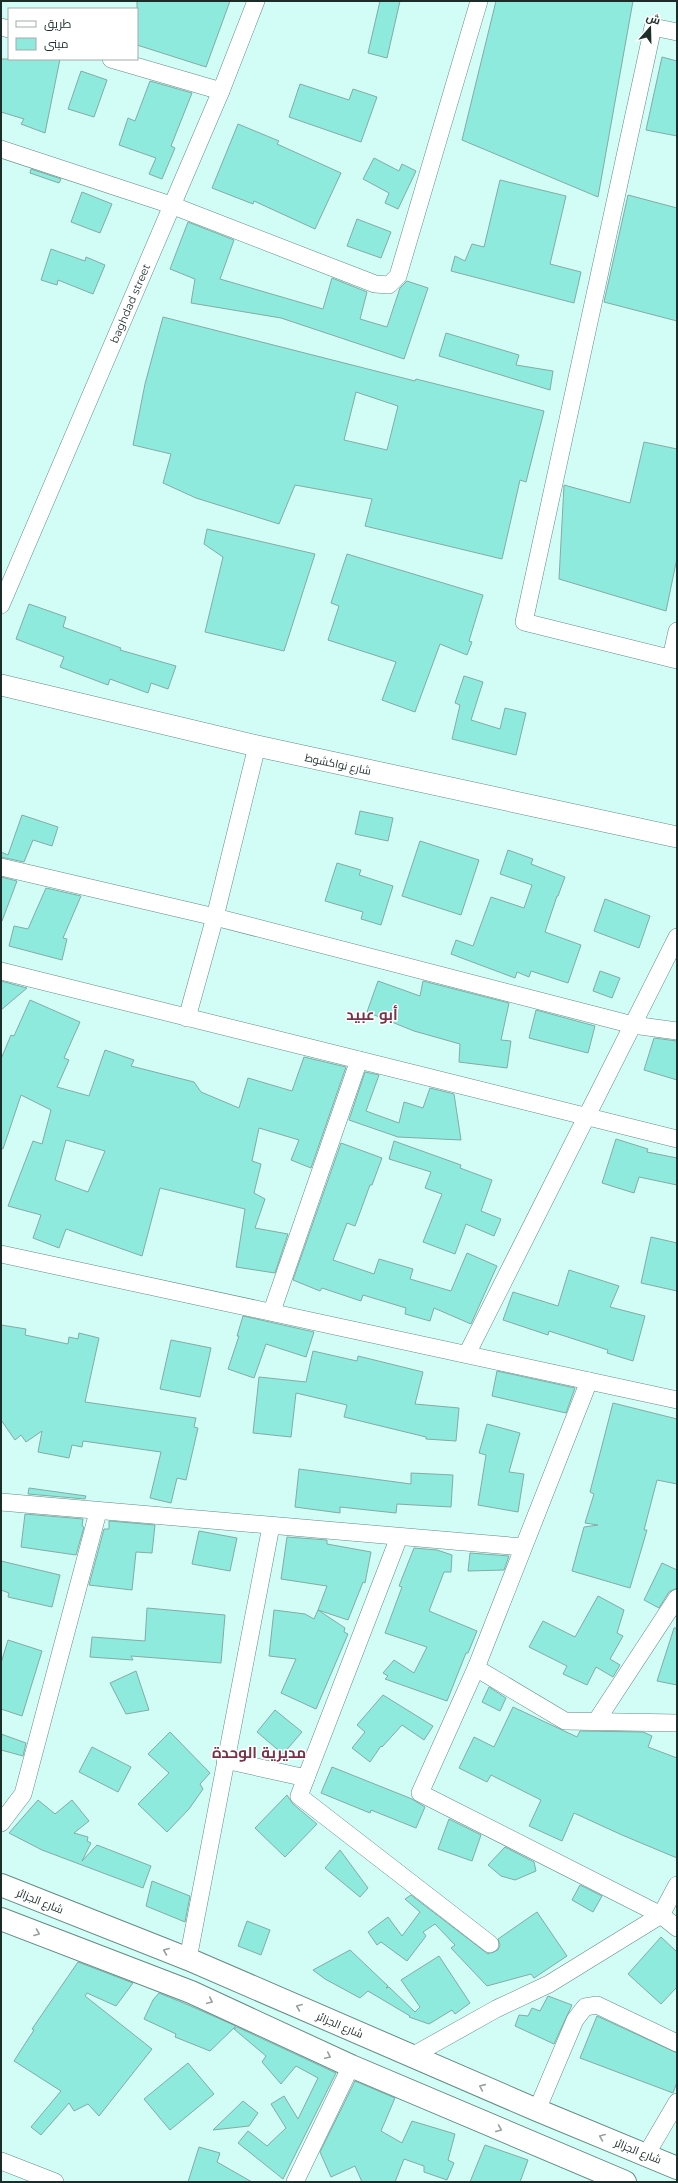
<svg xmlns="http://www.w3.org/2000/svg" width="678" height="2183" viewBox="0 0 678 2183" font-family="Montserrat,Cairo,sans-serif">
  <rect width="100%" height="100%" fill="#d1fdf6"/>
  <g fill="#8eeadd" stroke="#82aca6" fill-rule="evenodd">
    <path d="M137,1h93l-24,66 -69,-22z"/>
    <path d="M380,1h20l-13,57 -19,-5z"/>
    <path d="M496,1h137l-35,196 -136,-57z"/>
    <path d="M662,57l15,4v75l-31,-6z"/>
    <path d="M1,59h59l-15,74 -24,-9 3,-5 -23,-7z"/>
    <path d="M81,71l26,9 -13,37 -26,-8z"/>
    <path d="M150,81l42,12 -21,53 4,2 -13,31 -13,-5 7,-16 -37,-13 9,-27 7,3z"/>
    <path d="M300,84l49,16 4,-11 24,8 -16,45 -72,-25z"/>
    <path d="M238,124l41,17 -2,3 64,29 -26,56 -61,-28 -1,3 -41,-16z"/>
    <path d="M374,158l25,13 3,-7 14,7 -18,38 -13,-6 4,-10 -26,-14z"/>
    <path d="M31,169l30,10 -2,4 -29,-10z"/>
    <path d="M500,180l66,16 -16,68 31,8 -7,31 -123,-32 4,-15 10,5 7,-17 12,3z"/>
    <path d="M82,192l30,12 -12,29 -29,-11z"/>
    <path d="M628,195l49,13v113l-73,-19z"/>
    <path d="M357,219l34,13 -10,26 -34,-12z"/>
    <path d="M188,222l46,18 -14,39 103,30 9,-31 35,14 -7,27 27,8 13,-39 7,-7 21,7 -24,71 -123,-41 -90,-15 4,-24 -25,-10z"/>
    <path d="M51,249l34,12 1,-4 19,8 -12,29 -35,-14 -1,5 -16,-5z"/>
    <path d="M163,317l252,64 1,-2 128,32 -18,71 -6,-2 -18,79 -137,-33 7,-27 -77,-14 -16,39 -83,-26 -33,-15 8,-29 -38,-9 12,-61zM356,392l42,14 -11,44 -43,-10z"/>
    <path d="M446,333l73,22 -3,10 37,6 -3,19 -111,-34z"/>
    <path d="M644,442l33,7v109l-11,53 -107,-32 5,-94 66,18z"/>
    <path d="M207,529l108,25 -31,97 -79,-19 18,-75 -19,-13z"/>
    <path d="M347,554l136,41 -14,46 3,1 -5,13 -27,-11 -25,68 -33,-12 14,-38 -68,-22 11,-34 -8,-3z"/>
    <path d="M29,604l37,13 -3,10 58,21 -1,2 56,16 -8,23 -17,-6 -3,10 -38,-14 -2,6 -48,-18 4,-10 -48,-18z"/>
    <path d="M464,676l19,6 -12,38 29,9 5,-21 21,5 -10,42 -64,-16 8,-34 -5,-2z"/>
    <path d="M360,811l33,7 -5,23 -33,-7z"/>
    <path d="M22,815l36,12 -6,19 -19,-6 -9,22 -23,-5v-5l7,3z"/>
    <path d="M420,841l59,19 -18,55 -59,-19z"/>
    <path d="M508,850l25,9 -2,5 34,13 -7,19h-1l-12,36 36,13 -13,38 -37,-12 -2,6 -12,-5 -2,6 -64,-24 5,-14 17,6 18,-49 33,11 8,-23 -32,-11z"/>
    <path d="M337,863l24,7 -2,5 34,11 -12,39 -20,-6 2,-7 -38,-11z"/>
    <path d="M1,877l16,4 -15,40h-1z"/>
    <path d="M46,888l35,8 -18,42 4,1 -5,21 -53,-14 5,-20 14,3z"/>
    <path d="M605,899l45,17 -11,32 -45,-17z"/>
    <path d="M600,971l20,7 -8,20 -19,-7z"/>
    <path d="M1,981l26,7 -26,22z"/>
    <path d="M378,981l42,15 3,-15 86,22 -8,37 10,1 -4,27 -48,-6 1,-18 -46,-13 -47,-19z"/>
    <path d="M30,1000l50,22 -16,36 5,2 -12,27 32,9 16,-46 29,10 -3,6 63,16 7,10 38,16 9,-30 44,13 12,-34 42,10 -35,101 -20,-8 8,-20 -40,-12 -7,33 9,3 -7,29 11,6 -10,29 33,6 -13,39 -39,-6 9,-58 -85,-21 -18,68 -76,-27 -7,19 -26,-10 8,-23 -33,-9 25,-65 9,3 9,-34 -30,-15 -18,54 -2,-1v-89l10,-24 3,1zM66,1140l39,11 -17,41 -33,-12z"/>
    <path d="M536,1010l59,16 -7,27 -59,-15z"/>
    <path d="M654,1038l23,3v39l-33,-10z"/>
    <path d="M365,1072l14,3 -13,36 33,12 5,-21 19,6 7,-20 24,6 7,46 -63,-3 -49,-17z"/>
    <path d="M616,1139l32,10 -1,3 30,6v27l-38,-8 -5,16 -32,-10z"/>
    <path d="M394,1141l67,24 -1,3 32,12 -11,31 20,8 -7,17 -28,-12 -11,30 -32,-12 19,-48 -17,-6 6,-16 -42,-13z"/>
    <path d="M341,1143l41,15 -10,27h-2l-15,41 -8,-3 -14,37 41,14 5,-15 34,10 -3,10 41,12 16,-38 30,13 -26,58 -37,-16 -4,13 -25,-7 1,-6 -43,-13 -2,6 -39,-13 -2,3 -27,-11z"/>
    <path d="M651,1237l26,6v48l-36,-8z"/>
    <path d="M569,1270l50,16 -9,21 35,9 -12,45 -26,-8 1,-3 -59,-19 -1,4 -45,-15 10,-28 45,14z"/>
    <path d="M243,1316l71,16 -8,25 -40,-13 -12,34 -26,-9 11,-33h-2z"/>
    <path d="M1,1325l25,4 -1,6 43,9 1,-7 9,2 1,-6 20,5 -14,64 111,16 -2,9 4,1 -12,52 -9,-2 -6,25 -21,-5 11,-46 -78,-11 -1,6 -10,-2 -3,13 -31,-6 4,-21 -16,11 -5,-7 -6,5 -14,-20z"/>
    <path d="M171,1340l40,8 -11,49 -40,-8z"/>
    <path d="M313,1351l44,10 1,-5 65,16 -8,32 44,4 -3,33 -30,-2v-2l-82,-20 3,-12 -51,-12 -5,44 -38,-4 6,-56 47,5z"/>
    <path d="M497,1371l78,17 -9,25 -74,-17z"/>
    <path d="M613,1403l64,16v65l-20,-4 -13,50h3l-17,58 -58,-17 12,-44 14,-2 -13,-2 9,-29 -4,-2z"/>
    <path d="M487,1424l33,9 -11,39 15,2 -6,38 -40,-7 8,-50 -7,-2z"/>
    <path d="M299,1469l112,15v-11l42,2 -2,32 -54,-3 -1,9 -56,-6v6l-45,-6z"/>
    <path d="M29,1488l57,8 -1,3 -57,-5z"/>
    <path d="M25,1514l58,5 -1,7 2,1 -8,28 -55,-8z"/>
    <path d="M109,1521l46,4 -3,28 -16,-1 -4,38 -43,-5 15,-56h5z"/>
    <path d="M199,1531l38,7 -7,33 -38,-7z"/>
    <path d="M287,1537l40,3v4l44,8 -6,31 -2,-1 -15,38 -30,-10 9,-24 -46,-7z"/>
    <path d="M414,1548l23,2 15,5 -1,17h-7l-15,39 48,20 -9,22h-2l-19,48 -62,-22 3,-3 -5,-3 11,-13 20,13 13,-26 -42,-14 17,-46 -3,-1z"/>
    <path d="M470,1553l39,3 -5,14 -36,1z"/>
    <path d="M1,1561l59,14 -8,32 -44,-10 1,-4 -8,-3z"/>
    <path d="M662,1563l15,7v18l-8,4 -10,16 -15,-8z"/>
    <path d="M598,1596l26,14 -7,23 6,3 -13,23 10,6 -7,12 -17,-10 -9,18 -24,-11 4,-8 -38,-19 14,-26 32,16z"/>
    <path d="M147,1608l78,7 -4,48 -90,-7 2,4 -43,-3 2,-20 53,4z"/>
    <path d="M274,1610l31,4 9,5 4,-9 27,18 -1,4 4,2 -32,75 -35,-16 15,-34 -27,-3z"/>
    <path d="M674,1628h3v57l-20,-4z"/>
    <path d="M8,1640l34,11 -20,65 -21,-7v-46z"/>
    <path d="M136,1671l13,39 -23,4 -16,-31z"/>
    <path d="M489,1687l17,11 -6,13 -18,-9z"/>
    <path d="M383,1695l50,31 -9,14 -22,-15 -20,22 -1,-1 -11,16 -18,-14 13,-16 -8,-7z"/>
    <path d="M513,1707l64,30 3,-6 63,1 9,4 -4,11 29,11v100l-55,-23 -48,-22 -12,28 -33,-15 12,-26 -50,-25 -4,7 -28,-14 15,-31 20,10z"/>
    <path d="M275,1710l27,22 -19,22 -26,-22z"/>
    <path d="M170,1732l40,41 -10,11 3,5 -14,20 -22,23 -29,-28 31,-31 -21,-19z"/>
    <path d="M1,1734l25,9 -3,13 -22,-6z"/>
    <path d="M92,1747l39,20 -13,25 -39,-20z"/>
    <path d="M332,1767l80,32 13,8 -9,21 -45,-18 -1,3 -49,-20z"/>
    <path d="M287,1795l6,9 24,20 -32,33 -30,-29z"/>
    <path d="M38,1800l17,14 17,-14 17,21 -15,12 14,4 -1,4 4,2 -9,18 15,-16 54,21 -8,22 -101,-38 -33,-17z"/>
    <path d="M449,1819l32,16 -9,26 -34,-12z"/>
    <path d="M505,1847l29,15 2,9 -21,9 -14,-4 -13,-11z"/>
    <path d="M340,1850l28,38 -8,9 -35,-29z"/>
    <path d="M152,1881l38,15 -5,26 -39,-16z"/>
    <path d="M580,1885l22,11 -9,16 -21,-12z"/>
    <path d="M411,1895l77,59 10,-4 2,-5 -2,-6 39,-27 30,44 -33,22 -3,-4 -44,12 -36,-38 4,-3 -20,-21 -12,8 3,4 -19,25 -26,-19 -4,3 -9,-13 20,-15 14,19 18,-24 -15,-13z"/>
    <path d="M247,1921l23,9 -9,25 -23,-9z"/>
    <path d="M661,1937l16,15v35l-16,17 -33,-30z"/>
    <path d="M350,1950l38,36 -2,2 3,-1 26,25 5,-5 -19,-27 38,-24 31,47 -15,11 -3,-4 -23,14 -20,-7 1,-1 -42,-25 -8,7 -35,-19 -12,-9z"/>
    <path d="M78,1962l55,21 -17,23 -29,-13 -2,3 67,53 -53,67 -11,-12 -14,7 -5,-8 -28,32 -10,-8 30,-36 -47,-30 20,-31 -2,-1z"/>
    <path d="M159,1993l27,11 50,22 -26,25 -35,-14 1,-3 -32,-15 9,-19z"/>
    <path d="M548,1996l24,9 -18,39 -39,-18 4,-11 9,1 4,-8 8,3z"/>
    <path d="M597,2016l80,37v29l-4,11 -93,-35z"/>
    <path d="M237,2027l99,46 -53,106 -45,-36 10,-12 19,15 19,-18 -15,-24 13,-8 14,23 20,-41 -22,-12 -15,18 -19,-22 4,-6 -32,-27z"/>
    <path d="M188,2063l26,31 -44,36 -26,-31z"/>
    <path d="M355,2081l40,17 -14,33 21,12 10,-22 43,13 -7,26 6,3 -7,17 -23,-8v-6l-20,-7 -9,23h-33l-7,-16 -24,11 -11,-25z"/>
    <path d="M243,2101l15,12 -9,13 -36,4z"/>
    <path d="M485,2145l43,15 -8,22h-50z"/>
    <path d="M199,2147l21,6 -3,9 35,20h-64z"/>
  </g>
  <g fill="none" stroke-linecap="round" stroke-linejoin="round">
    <defs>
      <g id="minor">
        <path d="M1,27l8,2"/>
        <path d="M677,32l-24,-5 -129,595 153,38"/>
        <path d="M111,59l110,32"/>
        <path d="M1,149l170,56 204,79 14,1 9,-9 81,-275"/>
        <path id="s1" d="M1,605l220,-514 35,-90"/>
        <path d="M671,658l6,-27"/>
        <path d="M1,867l214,50 418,108 44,6"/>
        <path d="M1,971l676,168"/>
        <path d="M187,1018l28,-101 42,-171"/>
        <path d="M1,1254l676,146"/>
        <path d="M272,1311l87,-251"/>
        <path d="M467,1354l210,-417"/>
        <path d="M589,1381l-113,287 -56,125 241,122 16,13"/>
        <path d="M1,1502l522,45"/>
        <path d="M399,1537l-100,259 191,148"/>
        <path d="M476,1668l89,53 112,2"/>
        <path d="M597,1720l80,-122"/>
        <path d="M225,1760l81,18"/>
        <path d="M1,1823l22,-29 75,-282"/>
        <path d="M188,1959l83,-433"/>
        <path d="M412,2056l84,-47 53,-25 112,-69 16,-30"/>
        <path d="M537,2110l38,-90 10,-13 12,-2 80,38"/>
        <path d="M646,2155l31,-53"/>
        <path d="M1,2161l54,21"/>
        <path d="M295,2182l56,-116"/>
      </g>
      <path id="tertiary" d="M1,685l256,61 420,91"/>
      <g id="secondary">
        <path d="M1,1885l187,74 349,151 140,58"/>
        <path d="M1,1919l190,73 160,74 274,116"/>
      </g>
    </defs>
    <use href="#minor" stroke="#638c86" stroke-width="18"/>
    <use href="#tertiary" stroke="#638c86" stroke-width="22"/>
    <use href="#secondary" stroke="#638c86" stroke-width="24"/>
    <use href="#minor" stroke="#fff" stroke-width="17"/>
    <use href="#tertiary" stroke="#fff" stroke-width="21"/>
    <use href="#secondary" stroke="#fff" stroke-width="22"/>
  </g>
  <defs><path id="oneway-chevron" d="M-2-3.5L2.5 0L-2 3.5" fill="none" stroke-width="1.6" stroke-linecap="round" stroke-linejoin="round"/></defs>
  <g stroke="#98a09f">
    <use href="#oneway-chevron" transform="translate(37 1933) rotate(21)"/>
    <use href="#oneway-chevron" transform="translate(166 1951) rotate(-158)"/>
    <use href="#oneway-chevron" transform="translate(210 2001) rotate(25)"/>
    <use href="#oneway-chevron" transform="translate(299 2007) rotate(-157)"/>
    <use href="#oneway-chevron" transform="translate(328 2056) rotate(25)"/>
    <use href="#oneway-chevron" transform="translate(482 2087) rotate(-156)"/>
    <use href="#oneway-chevron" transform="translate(499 2129) rotate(23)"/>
    <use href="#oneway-chevron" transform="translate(602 2137) rotate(-158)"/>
  </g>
  <g text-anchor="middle" stroke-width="3" stroke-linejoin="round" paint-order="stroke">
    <g font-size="11" fill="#1b2c29" stroke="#fff">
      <text dy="4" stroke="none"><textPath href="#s1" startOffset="328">baghdad street</textPath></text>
      <text transform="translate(338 764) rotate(12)" y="4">شارع نواكشوط</text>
      <text transform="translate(40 1901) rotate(22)" y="4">شارع الجزائر</text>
      <text transform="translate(340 2025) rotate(23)" y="4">شارع الجزائر</text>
      <text transform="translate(638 2151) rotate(22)" y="4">شارع الجزائر</text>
    </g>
    <g font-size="15" font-weight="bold" fill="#793347" stroke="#fff">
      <text x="372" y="1020">أبو عبيد</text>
      <text x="259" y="1758">مديرية الوحدة</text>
    </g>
  </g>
  <rect width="678" height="2183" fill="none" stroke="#1b2c29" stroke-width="4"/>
  <rect x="8" y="8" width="130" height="52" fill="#ffffff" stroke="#a4aba9"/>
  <rect x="16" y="21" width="20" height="6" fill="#ffffff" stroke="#a4aba9"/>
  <text x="44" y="28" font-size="12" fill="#1b2c29">طريق</text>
  <rect x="16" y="38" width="20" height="12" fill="#8eeadd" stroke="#a4aba9"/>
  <text x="44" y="48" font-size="12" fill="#1b2c29">مبنى</text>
  <g transform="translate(650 28) rotate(20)" stroke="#ffffff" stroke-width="3" paint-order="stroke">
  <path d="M0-3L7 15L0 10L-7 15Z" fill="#1b2c29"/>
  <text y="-6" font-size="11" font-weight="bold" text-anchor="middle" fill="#1b2c29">ش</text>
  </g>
</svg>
